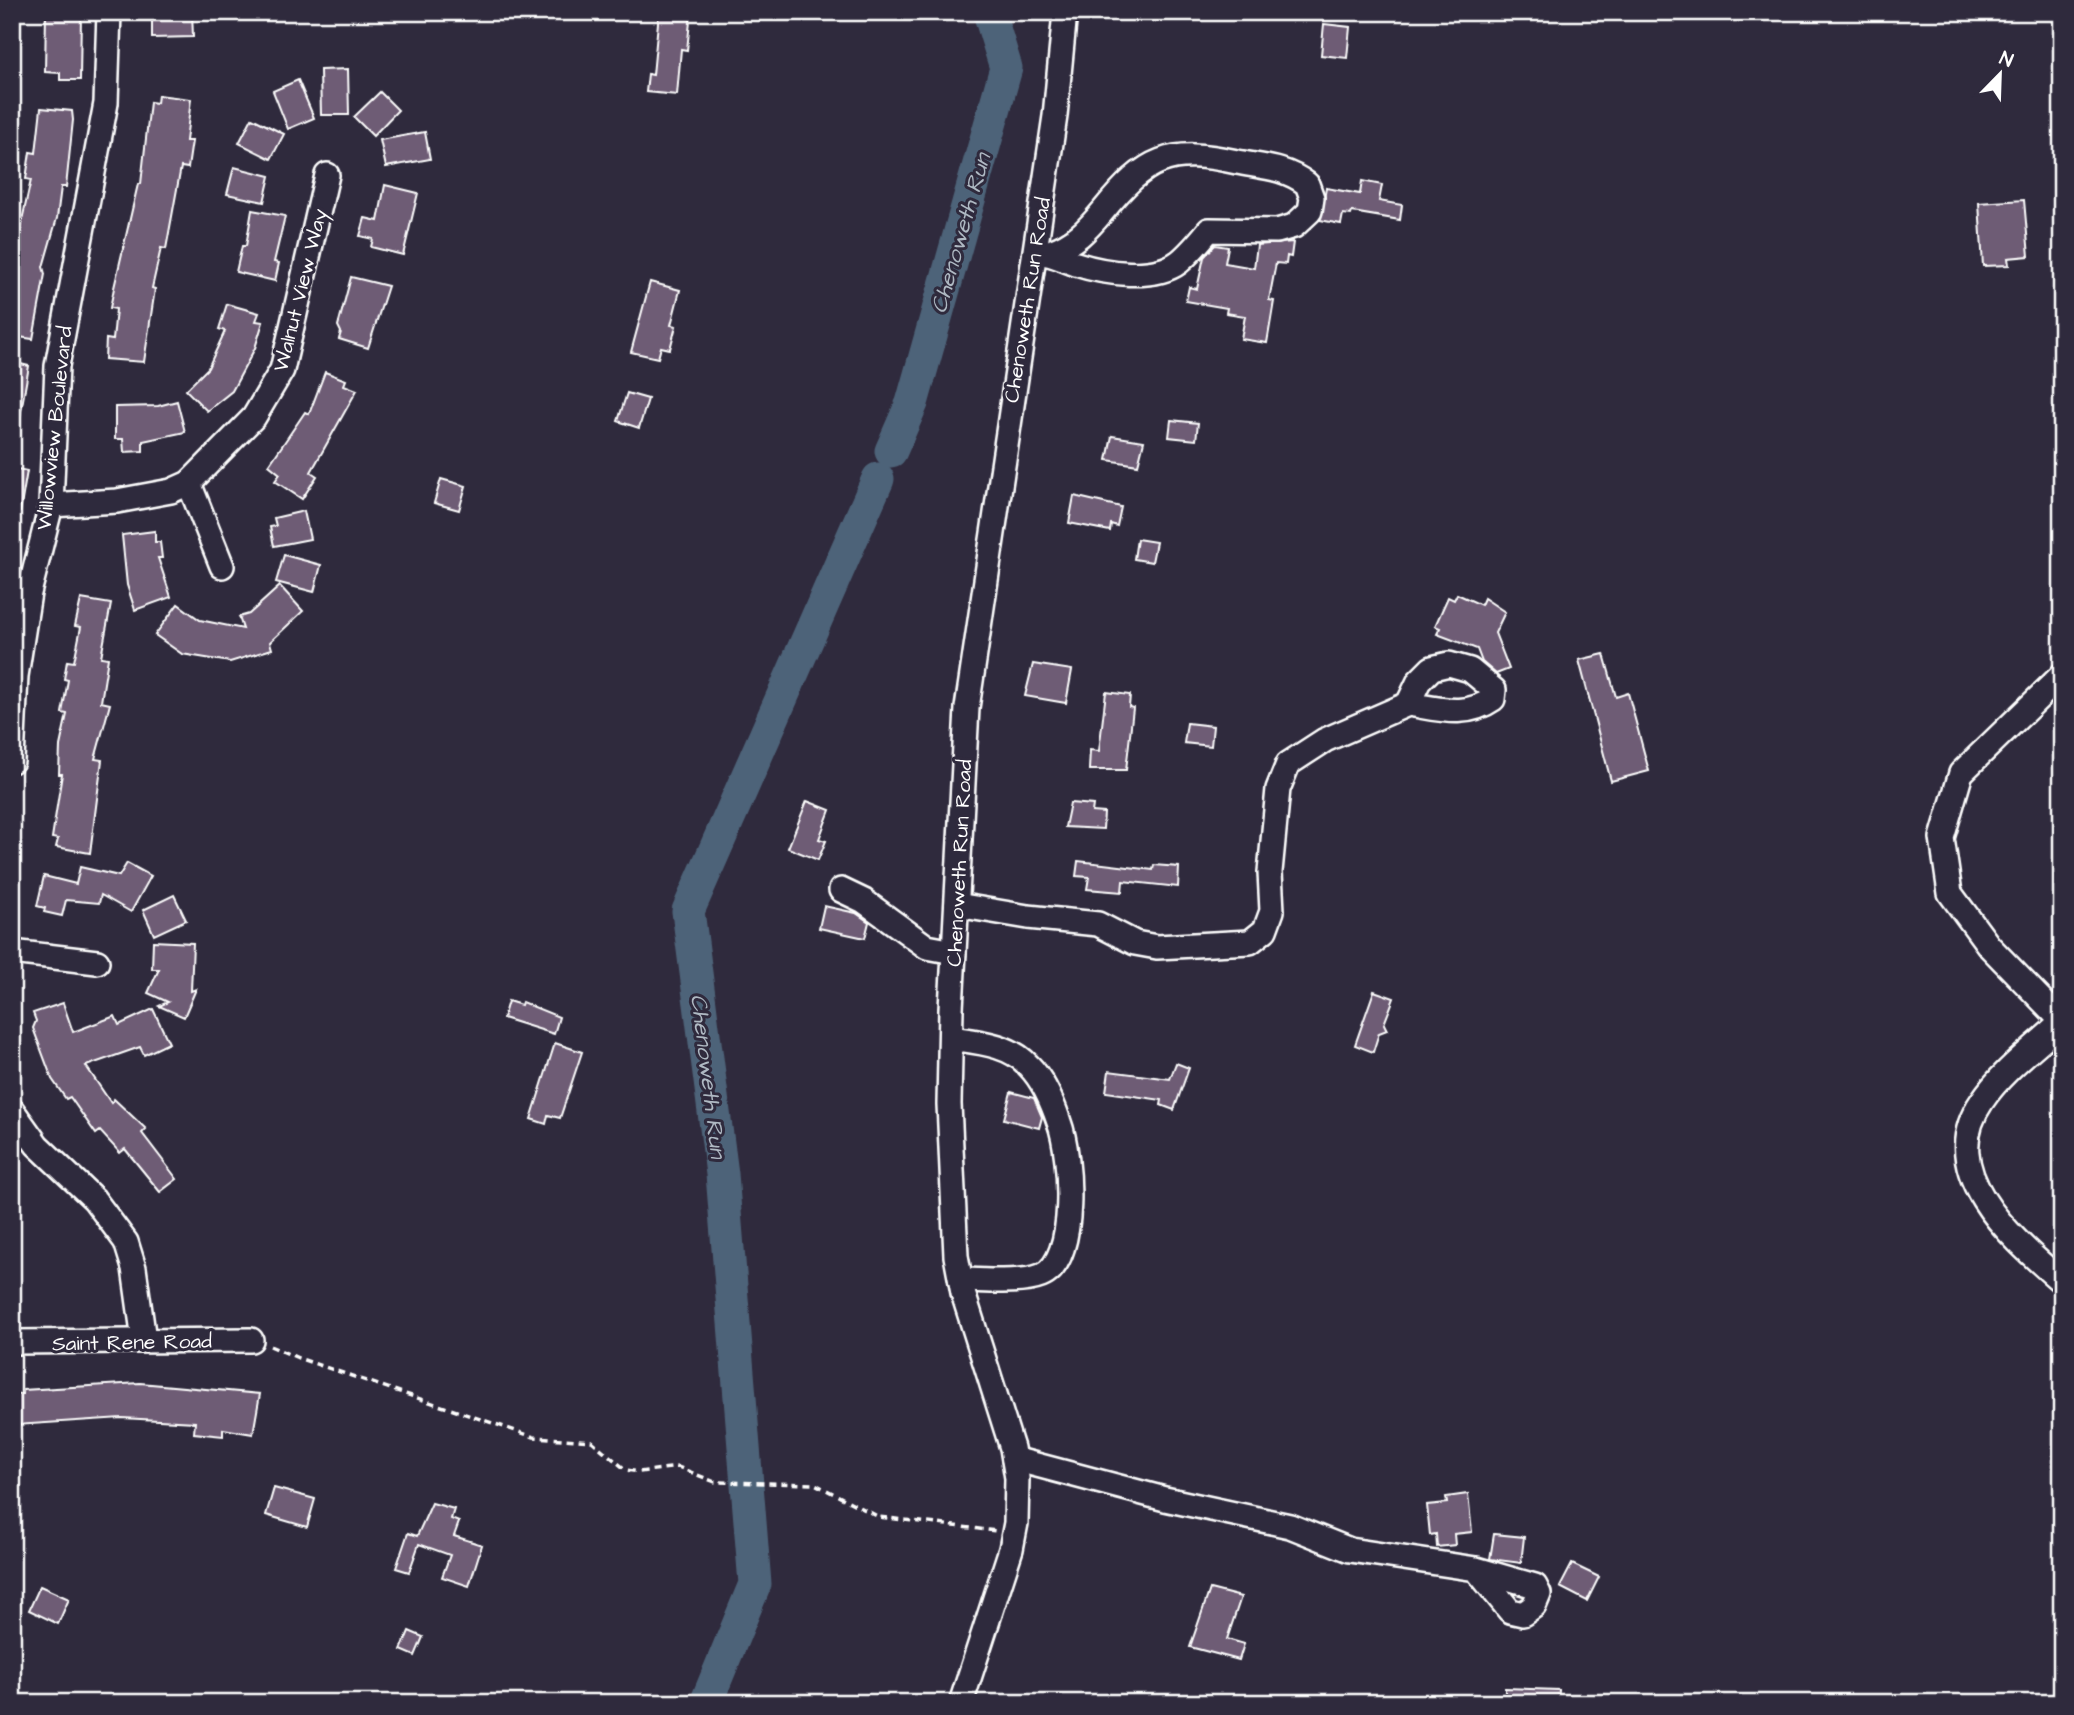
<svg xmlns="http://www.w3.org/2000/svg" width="2074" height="1715" viewBox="0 0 2074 1715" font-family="'Architects Daughter',sans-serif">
  <rect width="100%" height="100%" fill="#2f2a3d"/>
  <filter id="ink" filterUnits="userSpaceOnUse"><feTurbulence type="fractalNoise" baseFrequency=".0143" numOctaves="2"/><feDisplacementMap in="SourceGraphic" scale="14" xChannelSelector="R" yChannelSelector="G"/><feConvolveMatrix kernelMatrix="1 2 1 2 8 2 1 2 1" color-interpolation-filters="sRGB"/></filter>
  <g filter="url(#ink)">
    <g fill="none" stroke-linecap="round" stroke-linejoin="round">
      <g stroke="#4e6479" stroke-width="33">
        <path d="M891,451l21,-48 94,-335 -17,-56"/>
        <path d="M706,1703l49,-119 -33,-410 -34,-263 190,-432"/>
      </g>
    </g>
    <g fill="#6e5b75" stroke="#fff" stroke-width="2">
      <path d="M46,12h35l-1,68h-20v-7l-15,-1z"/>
      <path d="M158,12h34l1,25 -41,1v-21h7z"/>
      <path d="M659,12h32l-4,38 -6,-1 -4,46 -31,-3 2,-18 5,1z"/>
      <path d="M1324,24l26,3 -3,31 -26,-3z"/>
      <path d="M348,69l1,46h-28l-1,-45z"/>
      <path d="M298,80l16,38 -26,11 -15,-38z"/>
      <path d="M380,92l18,18 -25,26 -19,-19z"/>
      <path d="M158,95l33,4 -5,42h6l-4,27 -7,-1 -15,82 -5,-1 -9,40 3,1 -11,73 -39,-3 1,-20 7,1 3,-31 -6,-1 4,-20 24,-104h3l9,-82 7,1z"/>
      <path d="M41,108l31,3 1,9 -7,67h-5l-4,31 -14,49 2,7 -12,65 -21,-3v-71l19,-85 -5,-1 4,-27 6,1z"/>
      <path d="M252,118l32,16 -13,25 -32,-16z"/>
      <path d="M425,132l5,27 -44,8 -6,-27z"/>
      <path d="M234,167l36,9 -6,26 -37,-8z"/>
      <path d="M1362,181l20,4 -3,16 23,4 -2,15 -48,-8 -1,3 -8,-1 -2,10 -21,-4 6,-32 34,6z"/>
      <path d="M385,185l33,8 -15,62 -32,-8 2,-8 -13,-3 5,-18 13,3z"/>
      <path d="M2024,200l5,56 -21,2 1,7 -26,1 -4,-63z"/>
      <path d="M252,210l33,6 -11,46 5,1 -4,18 -39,-9 6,-26h4z"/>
      <path d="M1293,242l-2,15 -4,-1 -1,8 -10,-1 -7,37 5,1 -7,42 -26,-4 4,-23 -19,-3 1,-5 -41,-7 3,-14 8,2 7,-32 11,-12 13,2 -3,16 29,5 3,-23z"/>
      <path d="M351,277l37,9 -20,62 -29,-9 2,-7 -3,-6z"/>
      <path d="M650,282l30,8 -9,35 5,1 -6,23 -9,-2 -3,11 -27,-6z"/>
      <path d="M227,304l32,9 -3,8 7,1 -8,26 -23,43 -25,20 -21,-21 22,-22 17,-37 -6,-2z"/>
      <path d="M12,362l17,4 -9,51 -8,-1z"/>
      <path d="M325,372l21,8 -2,5 13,5 -46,82 6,4 -15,23 -27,-18 5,-7 -11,-9 36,-53 4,2z"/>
      <path d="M627,393l21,6 -9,29 -21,-7z"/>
      <path d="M177,401l8,31 -42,9v10l-19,1 -1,-13h-8v-32l43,-1z"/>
      <path d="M1171,420l27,3 -2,17 -27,-3z"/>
      <path d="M1112,436l32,5 -6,24 -31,-5z"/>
      <path d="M12,468l15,3 -7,41h-8z"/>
      <path d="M441,479l25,7 -7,24 -25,-7z"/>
      <path d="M1074,496l47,11 -4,19 -6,-2 -1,7 -41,-8z"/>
      <path d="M304,511l6,28 -36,7 -4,-19 6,-1 -2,-8z"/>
      <path d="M155,531v11h5l2,16h-4l13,39 -36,13 -8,-25 -5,-50z"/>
      <path d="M1137,539l19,3 -4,20 -18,-3z"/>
      <path d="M284,555l37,10 -7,27 -38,-10z"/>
      <path d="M280,586l23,25 -33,31 2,7 -42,13 -48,-8 -27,-19 23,-31 22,16 43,9 -4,-12 10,-3z"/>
      <path d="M1457,594l24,11 3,-7 21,14 -10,21 14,36 -13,5 -14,-12 -5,-13 -40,-15 3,-6 -5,-2 13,-29 6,3z"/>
      <path d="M81,599l30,5 -10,53 7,1 -7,44 9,2 -15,55 7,1 -12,93 -34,-6 2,-8 -6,-1 10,-64h-3l1,-28 7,-32 -5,-1 6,-33 -4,-1 3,-18 7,1 7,-35 -6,-1z"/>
      <path d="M1604,654l12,43 12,-4 21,78 -38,10 -32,-121z"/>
      <path d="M1033,664l39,6 -6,33 -41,-7z"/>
      <path d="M1106,692l24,3 -1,12 4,1 -7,62h-37l1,-20 9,1z"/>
      <path d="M1187,723l26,3 -2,20 -27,-3z"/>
      <path d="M807,801l23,9 -11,29 7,2 -8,19 -30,-12z"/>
      <path d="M1070,803l23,2 -1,7 12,1 -1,16 -38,-2z"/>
      <path d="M1078,861l75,9 1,-5 25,2 -1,20 -55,-6 -1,11 -35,-3 2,-12 -13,-1z"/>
      <path d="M127,863l24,13 -20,36 -30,-17 -2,8 -33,-3 -4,16 -18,-4 1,-4 -8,-2 7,-30 32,8 4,-17 39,9z"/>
      <path d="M174,895l12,25 -32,15 -11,-25z"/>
      <path d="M824,906l32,7 13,9 -4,16 -46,-10z"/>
      <path d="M153,941l40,2 -2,48 5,-2 -12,28 -25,-11 9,-4 -20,-9 11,-24h-7z"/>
      <path d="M1374,991l20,7 -10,26 3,6 -8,3 -6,19 -18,-7z"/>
      <path d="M508,1001l13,4 1,-3 37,15 -5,17 -51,-16z"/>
      <path d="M63,1003l10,29 42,-16 4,9 34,-16 16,34 -25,12 -4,-8 -54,19 25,37 3,-4 32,30 -4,4 35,46 -17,13 -35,-43 -5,4 -20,-22 -4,3 -26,-37 -4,2 -14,-20 -19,-51 3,-7 -3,-8z"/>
      <path d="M555,1043l27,9 -22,66 -12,-3 -2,9 -15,-5z"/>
      <path d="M1176,1063l13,5 -15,42 -13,-5 1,-5 -56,-8 3,-21 61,8z"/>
      <path d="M1011,1092l23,6 8,19 -3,11 -35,-9z"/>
      <path d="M140,1383l120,11 -7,40 -30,-5v7l-29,-3 1,-11 -73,-4 -106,7v-31h7v-4z"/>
      <path d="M274,1488l41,11 -8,28 -41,-12z"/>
      <path d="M1468,1494l4,38 -18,2 1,11 -18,2 -1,-13 -6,1 -3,-30 20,-2 -1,-6z"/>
      <path d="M432,1503l22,6 -3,10 8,3 -5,14 28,9 -13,41 -27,-9 8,-22 -31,-11 -10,28 -13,-4 12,-35 9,3z"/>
      <path d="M1494,1534l30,3 -3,26 -31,-4z"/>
      <path d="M1572,1564l27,13 -12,24 -27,-14z"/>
      <path d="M40,1586l29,13 -11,25 -29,-14z"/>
      <path d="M1210,1589l31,8 -14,42 17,5 -5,16 -49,-13z"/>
      <path d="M409,1631l14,6 -8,19 -14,-6z"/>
      <path d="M1505,1688l54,2 -1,13h-53z"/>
    </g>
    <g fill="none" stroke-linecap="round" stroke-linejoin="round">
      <defs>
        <g id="minor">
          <path d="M1035,253c16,-1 26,6 41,11 28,9 78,17 103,-2 11,-9 21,-21 30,-32l68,1 17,-5 16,-15 2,-13 -5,-14c-23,-17 -44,-17 -70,-22 -68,-15 -91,-4 -134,49 -16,19 -29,33 -53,41"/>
          <path d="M189,483l33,83"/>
          <path d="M51,505l66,-4 54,-10 18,-8 65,-66 28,-47 45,-195"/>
          <path d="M2062,675l-101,98 -19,65 8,55 39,53 73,75"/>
          <path d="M12,761l4,-85 13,-83 22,-88 6,-139 49,-263 3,-91"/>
          <path d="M841,890l23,11 63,46 27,5"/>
          <path d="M957,905l71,12 70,7 37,19 22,4 93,-5 15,-12 7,-19 -2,-39 8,-83 10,-25 37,-24 83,-36 11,-23 13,-13 17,-4 21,6 24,20 -1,9c-27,19 -54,10 -85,5"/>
          <path d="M12,952l85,10"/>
          <path d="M2062,1022c-27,25 -60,49 -80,79 -49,71 31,138 80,181"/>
          <path d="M951,1038c26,4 59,6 78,28 14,14 24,38 30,56 12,32 20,139 -18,154 -20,8 -59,4 -80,4"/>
          <path d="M12,1110l25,35 57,54 32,43 8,26 10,72"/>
          <path d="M12,1342l239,-2"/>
          <path d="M1014,1459l151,40 125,27 60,24 126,19 59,17 4,8 -5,12 -11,8 -13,-3 -34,-42"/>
          <path d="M961,1703l50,-154 5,-26 1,-45 -5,-30 -49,-155 -7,-37 -7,-152 2,-95 16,-301 88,-592 10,-104"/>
        </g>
      </defs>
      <use href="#minor" stroke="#fff" stroke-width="28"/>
      <path stroke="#fff" stroke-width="3.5" stroke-dasharray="7 5" stroke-linecap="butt" d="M270,1346l28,12 236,79 58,4 34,29 13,2 39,-5 37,15 100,2 64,33 117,14"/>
      <use href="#minor" stroke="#2f2a3d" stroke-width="23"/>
    </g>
  </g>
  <g text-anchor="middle" stroke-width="6" stroke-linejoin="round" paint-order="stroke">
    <g font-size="21" fill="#fff" stroke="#2f2a3d">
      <text transform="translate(300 290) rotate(-76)" y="7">Walnut View Way</text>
      <text transform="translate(1027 300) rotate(-81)" y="7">Chenoweth Run Road</text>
      <text transform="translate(54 428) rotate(-84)" y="7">Willowview Boulevard</text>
      <text transform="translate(959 863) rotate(-87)" y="7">Chenoweth Run Road</text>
      <text transform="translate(132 1342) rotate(-1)" y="7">Saint Rene Road</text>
    </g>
    <g font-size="23" font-style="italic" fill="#afb9c3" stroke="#2f2a3d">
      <text transform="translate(960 233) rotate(-74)" y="8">Chenoweth Run</text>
      <text transform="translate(709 1076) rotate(83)" y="8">Chenoweth Run</text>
    </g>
  </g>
  <rect width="2074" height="1715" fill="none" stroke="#2f2a3d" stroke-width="42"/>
  <rect x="21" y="21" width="2032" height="1673" fill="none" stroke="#fff" stroke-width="2.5" filter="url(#ink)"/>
  <g transform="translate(2000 74) rotate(23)" stroke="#2f2a3d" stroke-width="5" paint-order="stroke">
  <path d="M0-5L12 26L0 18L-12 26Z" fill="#ffffff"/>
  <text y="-10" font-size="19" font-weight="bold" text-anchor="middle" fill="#ffffff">N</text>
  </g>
</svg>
